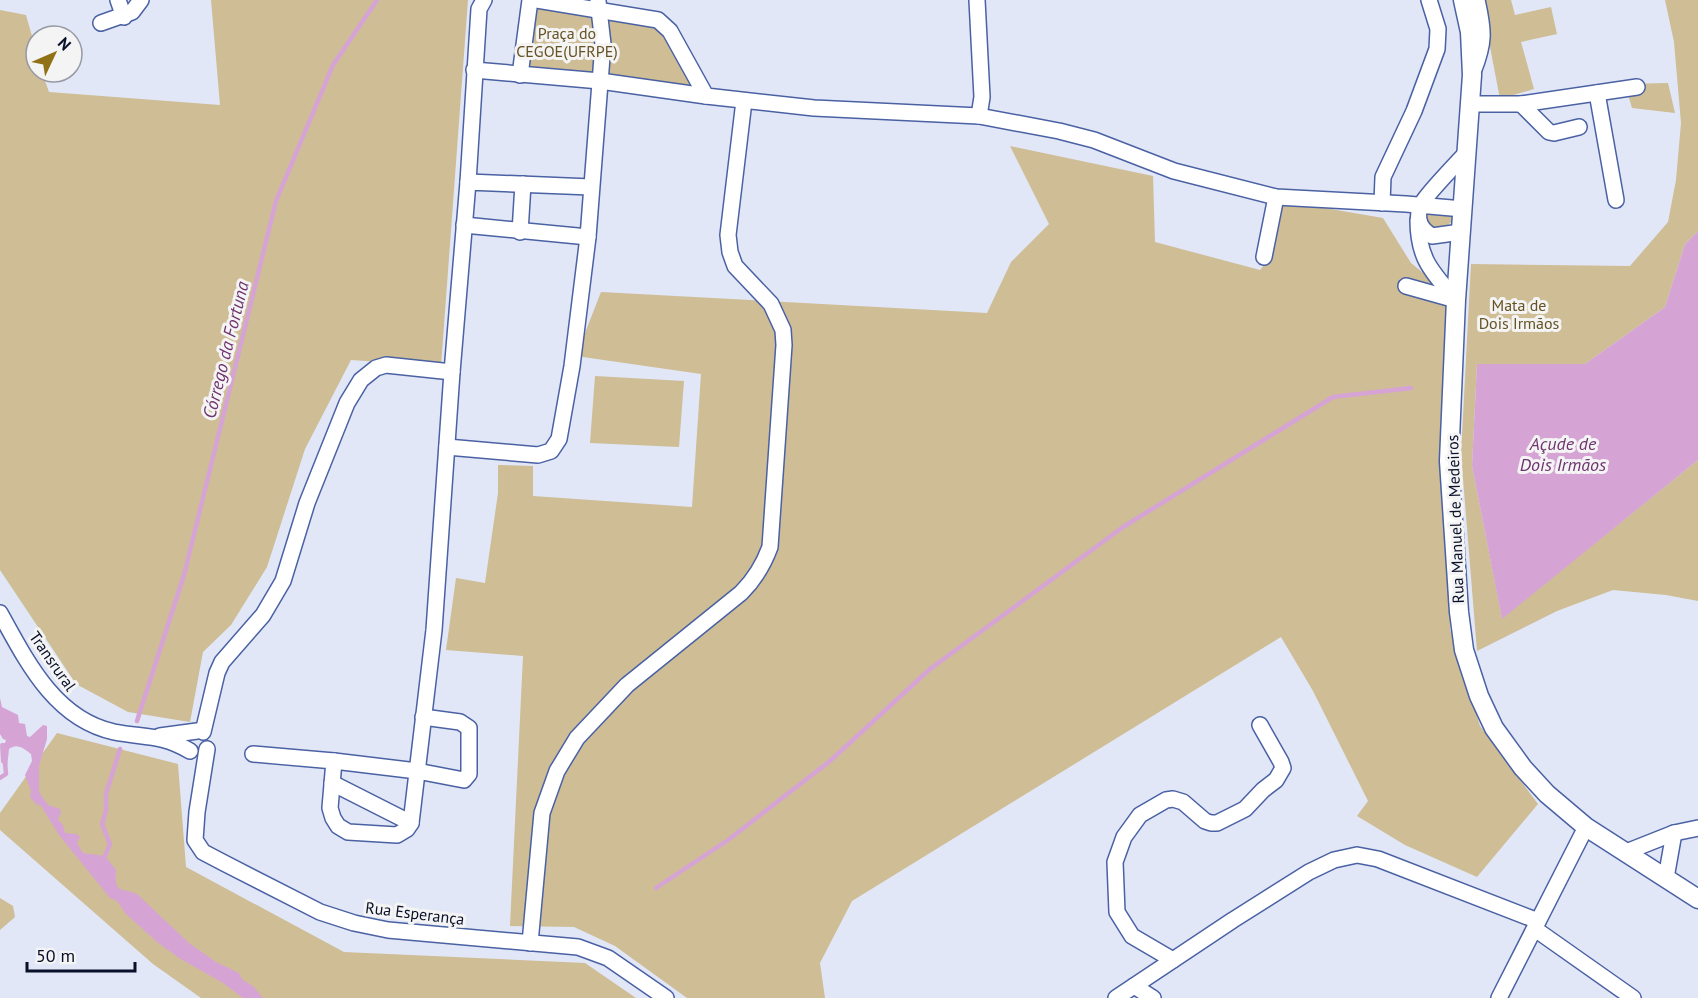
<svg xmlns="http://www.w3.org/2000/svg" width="1698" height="998" viewBox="0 0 1698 998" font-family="'PT Sans',sans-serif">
  <rect width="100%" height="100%" fill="#e1e7f6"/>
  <g fill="#cebd95">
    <path d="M211,0h257l-27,366 -90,-6 -46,89 -38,118 -36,58 -28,27 -13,70 -62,-10 -52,-28 -76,-114v-560l26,5 10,35v22h6l7,20 171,13z"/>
    <path d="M1481,0h30l4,15 36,-8 6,27 -36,8 13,47 -34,10z"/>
    <path d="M1665,0h33v231l-13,13 -20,63 -80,57h-108l-5,102 30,152 196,-158v141l-32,-6 -53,-5 -56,21 -80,40 -16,-197 10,-190 159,2 38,-44 8,-42 5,-57 -7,-81z"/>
    <path d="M532,1l134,20 38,75 -181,-23z"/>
    <path d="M1668,83l7,30 -43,-5 -7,-24z"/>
    <path d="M1010,146l143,30 2,66 105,28 13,-16 11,-53 99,17 28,45 45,37 -7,147 1,182 30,97 58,78 -61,73 -72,-32 -48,-29 11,-15 -55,-110 -32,-54 -429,264 -32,62 5,35h-138l-72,-52 -41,-19 -64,-1 13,-270 -77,-6 10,-72 29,5 13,-90v-28l35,1v30l159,11 9,-133 -125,-18 25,-64 386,21 24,-51 38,-38z"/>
    <path d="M1430,213l20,1 3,6 -8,8 -12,2 -9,-14z"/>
    <path d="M595,376l89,5 -5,66 -89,-4z"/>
    <path d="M57,733l121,31 8,103 158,85 241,11 51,35h-435l-48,-34 -153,-134v-17z"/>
    <path d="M0,898l13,8 2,11 -15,13z"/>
  </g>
  <g fill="#d6a4d4">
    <path d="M1698,231v229l-196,159 -30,-153 5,-102h108l80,-57 20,-63z"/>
    <path d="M0,698l2,9 16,8 1,8 6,1 2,12 3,1 13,-12 4,1v13l-8,27v26l9,13 12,4 1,4 -3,6 5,6 2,8 12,1 3,3 -3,6 6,10 22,3 11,14c-2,25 6,17 21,24l52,49 27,19 23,11 3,6 12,8 9,11h-20l-20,-15 -44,-25 -22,-16 -31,-28 -9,-13 -7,-3 -51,-63 -18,-29 -5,-2 -6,-7 1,-6 -6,-16 7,-14 -1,-7c-8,-6 -14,-11 -22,-5l-2,19 -6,-6 -1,-17 1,-2h4l1,-3 -3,-1 -3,-5z"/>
  </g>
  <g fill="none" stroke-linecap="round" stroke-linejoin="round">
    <g stroke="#d6a4d4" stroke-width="4.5">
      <path d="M137,721l47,-146 92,-374 57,-136 44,-65"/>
      <path d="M0,778l6,-4 -1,-11"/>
      <path d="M103,860l7,-16 -8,-20 4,-13v-17l14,-45"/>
      <path d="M656,888l72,-48 102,-79 100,-92 193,-142 210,-130 78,-9"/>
    </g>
    <defs>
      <g id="minor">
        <path d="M118,0l6,17"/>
        <path d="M537,0l121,20 12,11 36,65 108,12 165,8 80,15 35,9 80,31 102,26 130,7 57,5"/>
        <path d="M977,0l5,97 -3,19"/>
        <path d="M101,23l31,-11 9,-12"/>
        <path d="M474,70l126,11 106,15"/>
        <path d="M1473,72c12,-30 11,-41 4,-72"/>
        <path d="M520,75l10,-75"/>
        <path d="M1597,93l19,107"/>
        <path d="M1471,104h50l116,-17"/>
        <path d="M1521,104l28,28 5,1 25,-6"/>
        <path d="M468,182l11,-173 5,-9"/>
        <path d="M1382,203l1,-26 31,-66 23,-62 1,-20 -9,-29"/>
        <path d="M1418,220c0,39 14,52 38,80"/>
        <path d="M464,225l124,12"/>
        <path d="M520,232l3,-48"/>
        <path d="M1461,232l-29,4c-11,-6 -16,-17 -12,-29 2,-8 39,-46 47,-55"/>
        <path d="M1264,257l12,-60"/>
        <path d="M1406,286l50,14"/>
        <path d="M447,447l91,8 13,-4 8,-12 13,-73 16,-129 15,-193 -5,-43"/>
        <path d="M0,613c27,49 55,106 114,119 31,6 47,2 76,19"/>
        <path d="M203,732l14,-59 5,-11 41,-47 20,-34 24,-78 40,-100 14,-23 15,-12 10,-3 66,7"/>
        <path d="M160,736l37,-5"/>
        <path d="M207,749l-10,63 -2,28 8,12 21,11 96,49 34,11 34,7 190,17 30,11 58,40"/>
        <path d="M253,754l81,7 -4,47 3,10 5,8 10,6 49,3 10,-6 4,-6 23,-193 18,-258 16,-190 123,5"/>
        <path d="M334,761l83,10 47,9 5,-6v-46l-9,-6 -37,-5"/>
        <path d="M332,783l79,40"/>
        <path d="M1626,852l48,-19 24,-5"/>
        <path d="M1666,878l8,-45"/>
        <path d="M1535,929l98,69"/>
        <path d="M530,943l12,-130 15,-42 20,-33 50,-53 114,-92c14,-14 22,-27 29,-46l14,-202 -1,-15 -12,-26 -36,-38 -5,-14 -2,-17 16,-134"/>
        <path d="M1173,960l-41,-24 -15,-24 -2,-50 9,-25 16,-22 26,-15 7,-1 10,3 22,19 6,2h6l28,-14 18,-19 13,-10 7,-12 -2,-6 -21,-37"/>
        <path d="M1134,986l19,12"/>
        <path d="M1116,998l117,-78 76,-48 25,-12 23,-5 21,4 160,62"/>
        <path d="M1499,998l87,-171"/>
      </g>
      <path id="major" d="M1463,0l7,32 2,43 -16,225 -7,161 10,151 5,38 15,46 15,32 29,40 24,26 39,33 112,72"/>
    </defs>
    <use href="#minor" stroke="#4a61a4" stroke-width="18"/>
    <use href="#major" stroke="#4a61a4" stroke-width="21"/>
    <use href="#minor" stroke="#fff" stroke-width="15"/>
    <use href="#major" stroke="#fff" stroke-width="18"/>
  </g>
  <g text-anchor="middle" stroke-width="6" stroke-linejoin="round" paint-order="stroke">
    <g font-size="16" fill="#665222" stroke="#f4f4f4">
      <text x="567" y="39">Praça do<tspan x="567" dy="18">CEGOE(UFRPE)</tspan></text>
      <text x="1519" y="311">Mata de<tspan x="1519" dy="18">Dois Irmãos</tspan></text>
    </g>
    <g font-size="16" fill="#08102a" stroke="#f4f4f4">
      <text transform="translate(1455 519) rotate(-92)" y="6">Rua Manuel de Medeiros</text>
      <text transform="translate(53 661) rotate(55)" y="6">Transrural</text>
      <text transform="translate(415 913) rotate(7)" y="6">Rua Esperança</text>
    </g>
    <g font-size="18" font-style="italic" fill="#6f336f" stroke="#f4f4f4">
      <text transform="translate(226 350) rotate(-76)" y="6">Córrego da Fortuna</text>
      <text x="1563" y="450">Açude de<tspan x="1563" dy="21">Dois Irmãos</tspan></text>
    </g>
  </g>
  <g transform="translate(54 54) rotate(46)"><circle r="28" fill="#f4f4f4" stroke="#9699a3" stroke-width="1.5"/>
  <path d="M0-4.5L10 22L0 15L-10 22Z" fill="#907116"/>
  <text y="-9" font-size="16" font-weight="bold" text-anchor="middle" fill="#08102a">N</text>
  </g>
  <path d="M27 962v9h108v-9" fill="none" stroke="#08102a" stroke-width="3"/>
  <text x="36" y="962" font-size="18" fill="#08102a" stroke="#f4f4f4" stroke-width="4.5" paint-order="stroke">50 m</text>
</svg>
